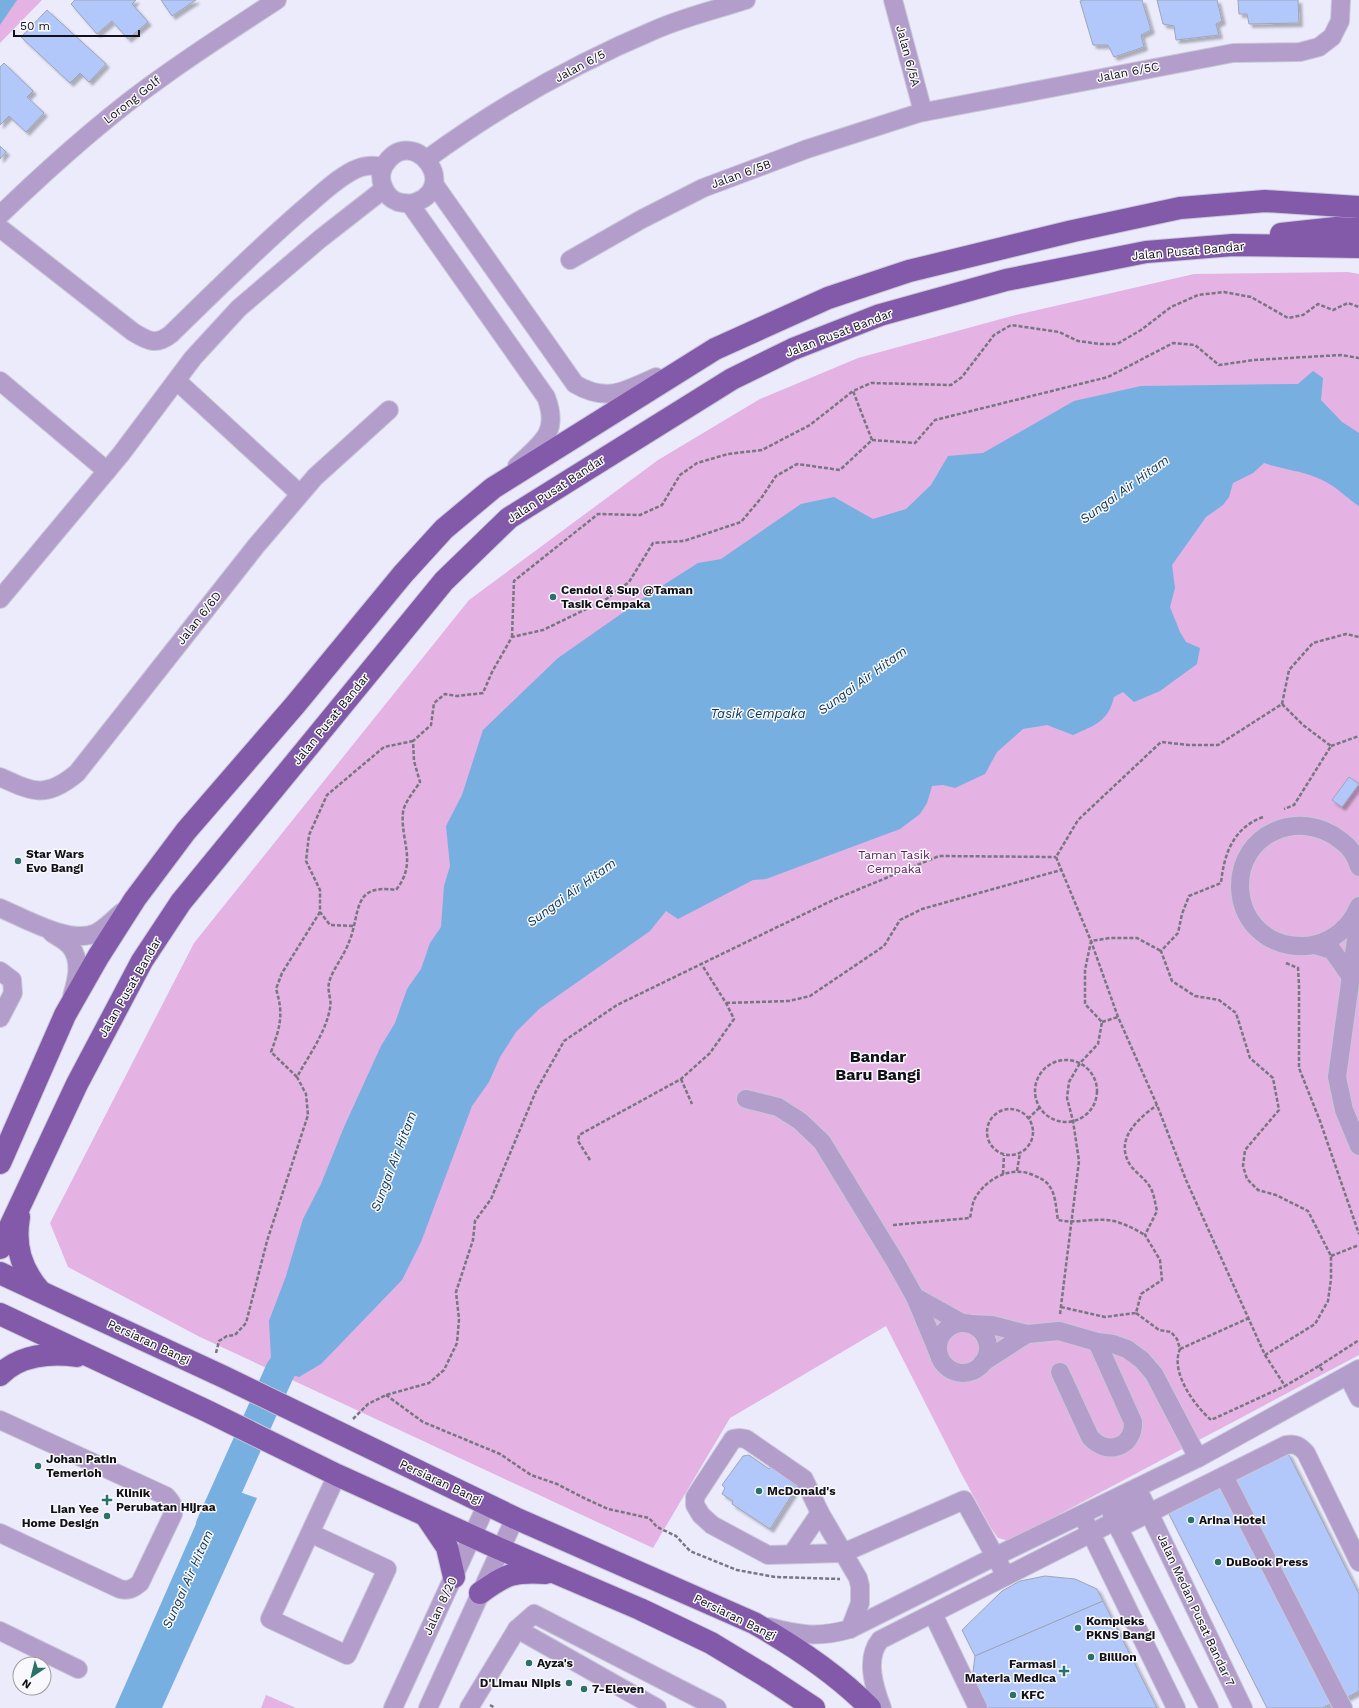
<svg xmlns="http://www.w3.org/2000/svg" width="1359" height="1708" viewBox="0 0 1359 1708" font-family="'Work Sans',sans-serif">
  <defs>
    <filter id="shadow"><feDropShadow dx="3.5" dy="3.5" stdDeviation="1" flood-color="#0004"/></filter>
  </defs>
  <rect width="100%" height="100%" fill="#ebebfc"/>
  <g fill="#e4b2e3">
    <path d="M0,0h42l-42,43z"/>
    <path d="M1348,272l11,2v1081l-350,186 -11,-3 -7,-10 -29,-53 -76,-149 -156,92 -77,130 -453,-211 -132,-70 -18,-44 144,-280 275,-343 189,-140 102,-61 98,-41 154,-42 182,-42z"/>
    <path d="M266,1695l30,13h-35z"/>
  </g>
  <g fill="#76afe0">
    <path d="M0,0h17l-17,25z"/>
    <path d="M1313,371l10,7 -2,22 21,22 17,11v73c-11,-7 -21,-18 -33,-24 -19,-11 -42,-12 -62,-19l-11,10 -20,10 -4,14 -6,8 -17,12 -34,48 3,23 -5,19 10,25 6,10 14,6 -3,16 -37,27 -26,11 -11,-10 -9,5c-6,25 -19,28 -41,38l-26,-10 -24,4 -26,23 -12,22 -30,14 -12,-3 -11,1 -5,17 -7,11 -20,15 -134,50 -13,1 -75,39 -12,-8 -16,20 -111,78 -23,23 -16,25 -11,25 -17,24 -51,136 -19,38 -81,84 -22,13 -19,-6 -9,-13 -2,-37 17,-45 17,-57 18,-35 23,-57 37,-81 14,-23 12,-34 14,-20 9,-26 11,-16 3,-41 6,-20 -4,-40 16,-31 21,-65 75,-72 93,-65 47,-30 23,-4 80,-55 33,-7 39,22 33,-10 25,-24 17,-29 35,-3 91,-52 67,-15 157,-2z"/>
    <path d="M214,1483l43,15 -95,210h-47z"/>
  </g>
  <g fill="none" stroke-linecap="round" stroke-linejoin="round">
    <path stroke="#76afe0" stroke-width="30" d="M211,1525l69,-154 23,-34"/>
  </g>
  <g fill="#b2c8fa" stroke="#9da5b8" filter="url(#shadow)">
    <path d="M75,0h61l-4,4 16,18 -20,17 -16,-18 -15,13 -26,-30z"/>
    <path d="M161,0h35l-24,16z"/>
    <path d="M1084,0h58l9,30 -10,5 3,12 -30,10 -6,-12h-15l-13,-44z"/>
    <path d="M1157,0h60l5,21 -6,3 3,11 -43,5 -2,-14 -11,-2z"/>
    <path d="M1238,0h60l1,23 -50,1 -2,-10h-8z"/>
    <path d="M47,10l59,54 -17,18 -9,-9 -10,10 -49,-46z"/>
    <path d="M4,63l29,28 -6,6 17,16 -18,19 -17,-16 -9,9v-58z"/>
    <path d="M0,146l6,6 -6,7z"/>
    <path d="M1349,777l10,7 -17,23 -10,-7z"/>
    <path d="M1288,1453l71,141v97l-15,8 -110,-219z"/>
    <path d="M749,1455l20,14 2,-3 26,21 -27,42 -38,-25 1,-3 -11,-7 3,-6 -3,-3 21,-29z"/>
    <path d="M1223,1485l110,218 -11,5h-55l-99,-196z"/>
    <path d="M1045,1576l30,3 22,10 6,12 -128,55 -13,-26 40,-39 18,-10z"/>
    <path d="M1103,1601l54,107h-170l-15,-28 3,-24z"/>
  </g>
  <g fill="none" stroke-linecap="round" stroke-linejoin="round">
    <defs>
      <g id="minor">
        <path d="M893,0l30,112"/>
        <path d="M427,159c71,-52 149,-96 230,-130 28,-12 60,-20 89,-29"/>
        <path d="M434,184l141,200c32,19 50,7 81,-7"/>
        <path d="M410,204c56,-14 1,-84 -26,-38 -7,12 0,31 14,36 3,1 8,1 12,2l136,193c14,36 -5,46 -29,69"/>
        <path d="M0,215c52,-50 106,-99 165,-140 36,-26 74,-50 112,-75"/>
        <path d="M0,228l133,104c15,9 23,14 38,2 43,-42 85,-84 130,-123 17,-14 33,-31 53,-41 10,-5 18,-5 29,-3"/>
        <path d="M570,260l72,-41 61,-31 104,-39 112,-36 314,-60 67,-1 19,-5 13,-10 8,-16 1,-21"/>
        <path d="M0,381l107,90"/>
        <path d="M177,381l123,113"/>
        <path d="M0,599l121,-145 72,-96 46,-50 81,-69 64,-50"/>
        <path d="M0,777c33,15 46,22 77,-4l179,-227 59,-69 74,-67"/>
        <path d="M1359,867c-3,-11 -10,-21 -19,-27 -40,-32 -101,-7 -100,47 2,67 93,82 119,19"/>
        <path d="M0,908c24,10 70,37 96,25 10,-5 18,-14 26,-21"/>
        <path d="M1359,918l-22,159 7,33 15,36"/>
        <path d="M52,933c6,4 14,8 18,13 12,14 7,34 2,50"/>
        <path d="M1315,945l17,5 19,27"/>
        <path d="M0,971l12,9 1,13 -13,25"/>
        <path d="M746,1099l32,8 22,14 22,21 74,121 19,34 23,55"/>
        <path d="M915,1297l47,26"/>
        <circle cx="963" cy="1348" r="25"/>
        <path d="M970,1324l22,1 35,9 32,-3 38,11 16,2 14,5 15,11 12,14 44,84"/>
        <path d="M982,1363l45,-29"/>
        <path d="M1060,1372l30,65c16,19 44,11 43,-15l-36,-80"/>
        <path d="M1348,1376l11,22"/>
        <path d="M0,1420l166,76c6,6 8,10 7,18l-33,69c-7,6 -12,8 -20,6l-120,-56"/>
        <path d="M1224,1476l119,232"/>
        <path d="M1112,1515l30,-17 101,210"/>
        <path d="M1113,1517l96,191"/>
        <path d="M1086,1523l90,185"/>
        <path d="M1119,1528l167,-83c9,-2 14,1 20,8l53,109"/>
        <path d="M310,1533l77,36 -40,86 -77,-36c22,-48 45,-96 67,-144"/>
        <path d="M792,1554l28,-41"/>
        <path d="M933,1614l45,94"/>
        <path d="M769,1627c30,8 50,11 81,2l146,-73 202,-98 161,-89"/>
        <path d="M517,1629l140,79"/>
        <path d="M850,1629l10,-26v-17l-2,-8 -38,-65 -16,-34 -58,-40 -6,-1 -7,1 -38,58v8l6,10 11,10 56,30 75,-2 121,-53 42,76"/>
        <path d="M0,1631l78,38"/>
        <path d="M393,1708l94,-204"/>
        <path d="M428,1708l87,-190"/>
        <path d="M469,1708l48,-79 17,-15 183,94"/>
        <path d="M882,1708c-8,-21 -17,-49 -2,-68l235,-119"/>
      </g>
      <g id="major">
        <path d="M1281,234l55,-6 23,1"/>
        <path d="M0,1163l65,-148 33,-58 37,-58 51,-68 109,-126 108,-131 41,-45 49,-41 222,-139 113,-51 81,-27 164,-40 107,-23 85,-7 94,6"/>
        <path d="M19,1217c-5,29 2,52 21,74"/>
        <path d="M0,1248l77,-164 65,-123 39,-59 263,-321 65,-63 223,-139 61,-30 87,-34 126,-35 140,-28 87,-7 126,2"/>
        <path d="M0,1273l224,104 291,141 239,105c42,24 83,51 116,85"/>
        <path d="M0,1314l207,97 130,64 163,74 140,60 71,34 53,32 50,33"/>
        <path d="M0,1375c19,-20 51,-23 77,-19"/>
        <path d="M426,1516l21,31 7,30"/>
        <path d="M480,1593c26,-19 33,-22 66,-20"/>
      </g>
    </defs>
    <use href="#minor" stroke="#c8c8d8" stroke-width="20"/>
    <use href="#major" stroke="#c8c8d8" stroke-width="24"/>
    <g stroke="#777682" stroke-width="2.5" stroke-dasharray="4 2" stroke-linecap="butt">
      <path d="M872,440l-19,-49 18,-8 80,2 11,-8 32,-42 17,-10 48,7 19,9 22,3h17l24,-14 30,-23 27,-12 26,-3 27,5 37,21 15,-3 15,-11 15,6 15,-7 11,4"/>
      <path d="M512,637l2,-56 84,-67 42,1 22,-10 18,-30 17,-12 31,-9 34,-4 48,-25 43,-34"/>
      <path d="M1282,704l21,21 28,21 -37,59 -10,4"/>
      <path d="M1331,746l28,-10"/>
      <path d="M1263,817c-30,11 -39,37 -42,66l-32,13 -7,18 -4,19 -17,18 11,30 23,15 24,4 17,13 14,45 23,20 6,32 -34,40 -2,16 4,13 11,11 18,5 32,16 23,45v23l-3,22 -13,23 -50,31 -79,-175 -29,-75 -39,-88 -27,-76 -35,-84 22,-37 83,-78 28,3h29l64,-41 7,-34 24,-27 33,-9 13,3"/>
      <path d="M353,926l-23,-1 -10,-13v-22l-14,-29 3,-26 18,-40 57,-48 29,-6"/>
      <path d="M1286,963l12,5 1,17v83l21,53 39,113"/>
      <path d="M726,1003l63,-2 21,-5 74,-50 16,-26 22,-11 139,-39"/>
      <path d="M1102,1022l16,-5"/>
      <circle cx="1066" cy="1091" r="31"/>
      <path d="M297,1077l-26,-25c9,-24 13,-38 5,-63l6,-16 38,-61"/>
      <path d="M681,1079l11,25"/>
      <circle cx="1010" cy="1132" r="23"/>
      <path d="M1028,1119l12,-12"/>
      <path d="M590,1160l-12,-19 1,-6 102,-56 29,-26 24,-34 -8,-16 -24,-38"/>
      <path d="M1017,1171l3,-18"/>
      <path d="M1003,1174l1,-19"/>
      <path d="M893,1225l77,-7c1,-5 2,-12 4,-18 11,-21 37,-35 59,-25 7,3 13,5 17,12 6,8 6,23 8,33 19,4 37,-3 56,1 11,3 21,8 31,14"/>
      <path d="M1331,1256l28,-11"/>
      <path d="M1061,1307l44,10 31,-4 5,-19 21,-14 -2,-20 -15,-25 12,-24c-2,-8 -3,-18 -7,-24 -5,-9 -16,-15 -21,-24 -14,-25 10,-45 28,-58"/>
      <path d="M1136,1313l23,17 12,2 6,7 3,10c-10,23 14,56 31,71l74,-34"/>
      <path d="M1060,1314l19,-153 -6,-40 -6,-23 2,-16 11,-19 18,-19 4,-22 -17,-18v-34l6,-29 19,-3h27l24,13"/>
      <path d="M1180,1349l69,-31"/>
      <path d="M216,1353l3,-12 8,-5 8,-1 11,-12 21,-82 41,-126 -2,-21 -9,-17c12,-22 29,-45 33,-69 2,-8 -3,-17 -1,-25 2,-11 16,-29 20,-41 12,-28 2,-59 47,-52 22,-28 4,-49 7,-78 1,-9 12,-22 17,-30l-6,-21 -1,-20 18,-16 3,-22 11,-9 12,2 26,-3 9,-21 20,-35 31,-7 62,-30 24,-18 24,-39 31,-2 57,-19 21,-25 14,-21 21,-12 43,6 32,-30 43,3 20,-23 173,-43 65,-34 22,2 24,20 35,-5 87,-5 18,3"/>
      <path d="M1265,1355l20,31 34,-20 4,5"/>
      <path d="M1319,1366l40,-26"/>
      <path d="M386,1395l37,27 77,32 31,21 26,9 29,15 22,10 41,9 8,9 19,9 14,15 47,19 38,7 65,2"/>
      <path d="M353,1419l15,-15 18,-9 43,-12 15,-13 13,-27 2,-24 -3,-27 17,-52 2,-19 16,-22 45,-108 28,-50 53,-36 216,-105 106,-44 117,1"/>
      <path d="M490,1705l5,3"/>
    </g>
    <use href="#minor" stroke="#b39dcb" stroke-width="18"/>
    <use href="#major" stroke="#8359aa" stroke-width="22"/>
  </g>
  <g fill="#297169" stroke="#f9f9fd" stroke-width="1.5">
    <circle cx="553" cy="597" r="4"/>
    <circle cx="18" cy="861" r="4"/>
    <circle cx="38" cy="1466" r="4"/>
    <circle cx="759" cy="1491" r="4"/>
    <path d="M105 1494h4v4h4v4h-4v4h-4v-4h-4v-4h4z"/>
    <circle cx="107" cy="1516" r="4"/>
    <circle cx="1191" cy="1520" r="4"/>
    <circle cx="1218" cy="1562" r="4"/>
    <circle cx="1078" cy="1628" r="4"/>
    <circle cx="1091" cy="1657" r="4"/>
    <circle cx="529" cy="1663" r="4"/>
    <path d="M1062 1665h4v4h4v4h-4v4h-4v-4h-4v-4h4z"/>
    <circle cx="569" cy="1683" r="4"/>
    <circle cx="584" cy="1689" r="4"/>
    <circle cx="1013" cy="1695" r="4"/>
  </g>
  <g text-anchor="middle" stroke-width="3" stroke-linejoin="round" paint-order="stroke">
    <g font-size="12" fill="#121118" stroke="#f9f9fd">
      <text transform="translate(908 56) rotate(75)" y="4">Jalan 6/5A</text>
      <text transform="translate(580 66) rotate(-28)" y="4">Jalan 6/5</text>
      <text transform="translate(1128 72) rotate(-11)" y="4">Jalan 6/5C</text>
      <text transform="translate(132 100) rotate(-38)" y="4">Lorong Golf</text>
      <text transform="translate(741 174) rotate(-20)" y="4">Jalan 6/5B</text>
      <text transform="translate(1188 251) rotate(-5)" y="4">Jalan Pusat Bandar</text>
      <text transform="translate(839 333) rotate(-21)" y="4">Jalan Pusat Bandar</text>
      <text transform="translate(556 489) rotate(-33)" y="4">Jalan Pusat Bandar</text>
      <text transform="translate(199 618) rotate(-52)" y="4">Jalan 6/6D</text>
      <text transform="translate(331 719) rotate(-51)" y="4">Jalan Pusat Bandar</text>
      <text transform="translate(130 987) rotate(-60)" y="4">Jalan Pusat Bandar</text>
      <text transform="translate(149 1342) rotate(25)" y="4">Persiaran Bangi</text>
      <text transform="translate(441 1482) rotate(25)" y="4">Persiaran Bangi</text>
      <text transform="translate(440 1606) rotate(-65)" y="4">Jalan 8/20</text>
      <text transform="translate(1196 1610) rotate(65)" y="4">Jalan Medan Pusat Bandar 7</text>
      <text transform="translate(735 1617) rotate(26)" y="4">Persiaran Bangi</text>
    </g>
    <g font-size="12" font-weight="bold" fill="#121118" stroke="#f9f9fd" text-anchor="start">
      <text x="561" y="594">Cendol &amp; Sup @Taman<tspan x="561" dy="14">Tasik Cempaka</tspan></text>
      <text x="26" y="858">Star Wars<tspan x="26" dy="14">Evo Bangi</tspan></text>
      <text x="46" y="1463">Johan Patin<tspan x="46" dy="14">Temerloh</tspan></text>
      <text x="767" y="1495">McDonald's</text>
      <text x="116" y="1497">Klinik<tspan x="116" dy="14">Perubatan Hijraa</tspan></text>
      <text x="99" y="1513" text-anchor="end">Lian Yee<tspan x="99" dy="14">Home Design</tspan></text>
      <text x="1199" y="1524">Arina Hotel</text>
      <text x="1226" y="1566">DuBook Press</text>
      <text x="1086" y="1625">Kompleks<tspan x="1086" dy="14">PKNS Bangi</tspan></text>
      <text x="1099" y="1661">Billion</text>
      <text x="537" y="1667">Ayza's</text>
      <text x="1056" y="1668" text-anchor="end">Farmasi<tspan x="1056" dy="14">Materia Medica</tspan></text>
      <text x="561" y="1687" text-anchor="end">D'Limau Nipis</text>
      <text x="592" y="1693">7-Eleven</text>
      <text x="1021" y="1699">KFC</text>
    </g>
    <g font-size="12" fill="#5a1c5b" stroke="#f9f9fd">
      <text x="894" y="859">Taman Tasik<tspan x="894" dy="14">Cempaka</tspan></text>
    </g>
    <g font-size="13" font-style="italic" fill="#073454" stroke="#f9f9fd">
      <text transform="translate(1124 489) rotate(-36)" y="5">Sungai Air Hitam</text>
      <text transform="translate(862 680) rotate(-36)" y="5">Sungai Air Hitam</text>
      <text x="758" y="718">Tasik Cempaka</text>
      <text transform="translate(571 892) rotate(-36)" y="5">Sungai Air Hitam</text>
      <text transform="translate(393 1161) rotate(-69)" y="5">Sungai Air Hitam</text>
      <text transform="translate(187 1579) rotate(-66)" y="5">Sungai Air Hitam</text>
    </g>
    <g font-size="16" font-weight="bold" fill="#121118" stroke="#f9f9fd">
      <text x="878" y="1062">Bandar<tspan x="878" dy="18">Baru Bangi</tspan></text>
    </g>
  </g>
  <g transform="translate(32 1676) rotate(215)"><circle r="19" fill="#f9f9fd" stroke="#9d9ca1"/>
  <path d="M0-3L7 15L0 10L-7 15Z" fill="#297169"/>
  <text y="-6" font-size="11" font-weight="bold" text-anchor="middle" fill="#121118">N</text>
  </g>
  <path d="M14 30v6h125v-6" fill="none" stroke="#121118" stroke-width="2"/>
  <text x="20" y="30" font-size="12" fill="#121118" stroke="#f9f9fd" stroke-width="3" paint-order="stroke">50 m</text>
</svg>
